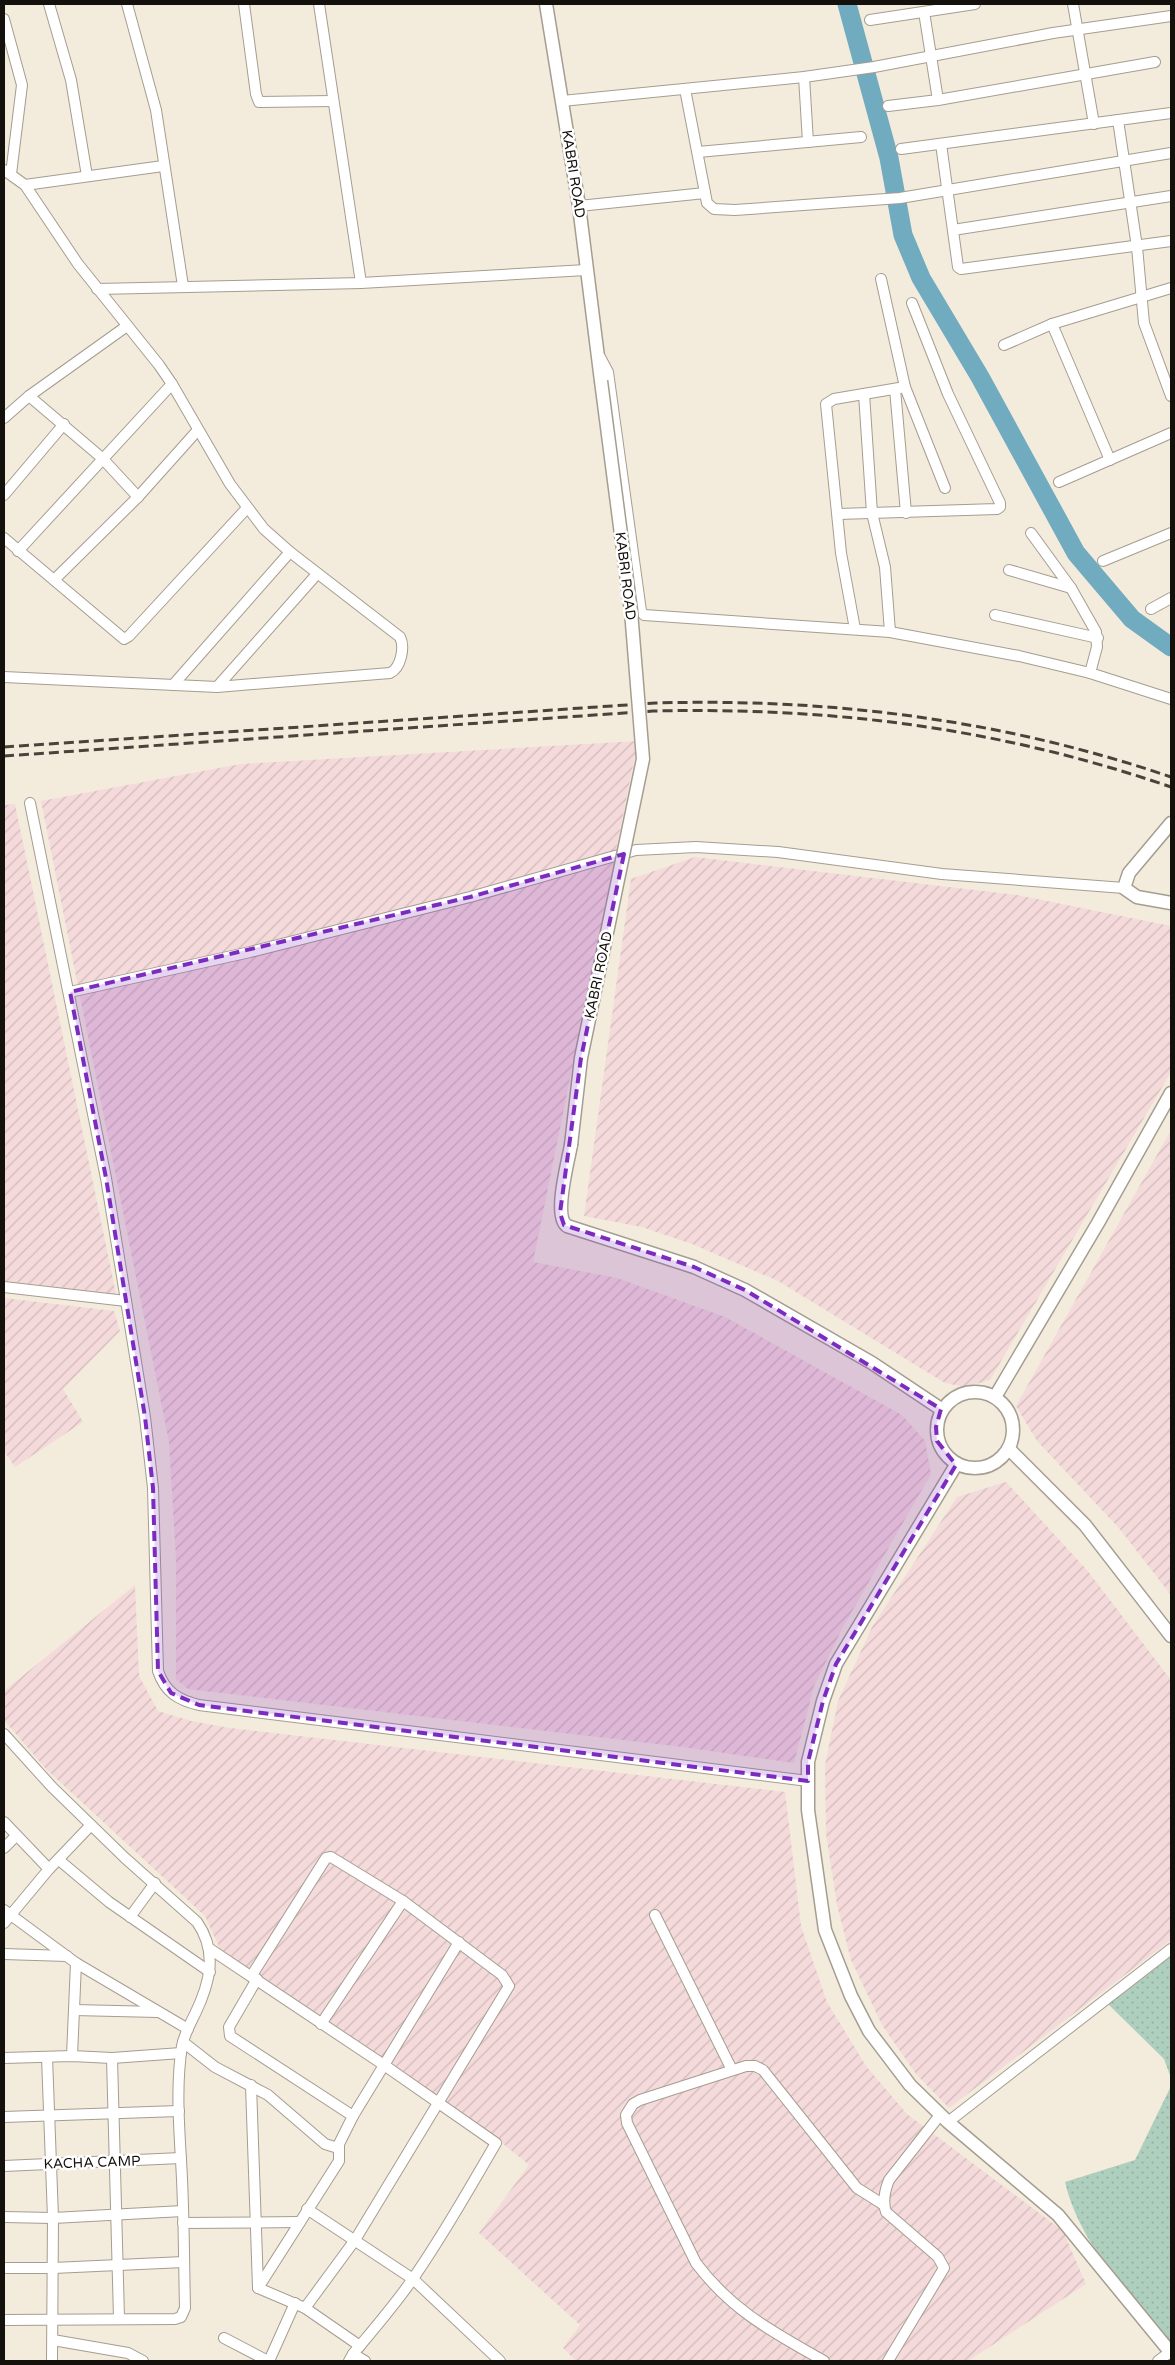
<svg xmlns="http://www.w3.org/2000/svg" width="1175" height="2365" viewBox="0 0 1175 2365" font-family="'Varela Round',sans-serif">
  <defs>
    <pattern id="industrial-furrows" width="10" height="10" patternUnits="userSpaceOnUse" patternTransform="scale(1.25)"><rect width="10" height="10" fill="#f5dadb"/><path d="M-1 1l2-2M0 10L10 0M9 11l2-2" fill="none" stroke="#d1babb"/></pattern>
    <pattern id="park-dots" width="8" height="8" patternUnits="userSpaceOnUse" patternTransform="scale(1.25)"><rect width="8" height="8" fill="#aecfbd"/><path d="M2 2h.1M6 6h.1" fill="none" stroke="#95b1a1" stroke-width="1.8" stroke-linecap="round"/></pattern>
  </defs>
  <rect width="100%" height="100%" fill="#f3ebdc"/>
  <g fill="url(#industrial-furrows)">
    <path d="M638,741l-105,521 84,16 108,39 177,98 23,26 6,33 -88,153 -29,59 -20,77 -111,-16 -495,-58 -12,-10v-121l-7,-116 -128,-641 200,-37z"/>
    <path d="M15,804l101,490 -112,-13v-476z"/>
    <path d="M695,857l322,38 154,31v146l-181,308 -25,7 -20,-4 -167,-102 -86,-37 -50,-17 -58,-11 47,-337z"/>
    <path d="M1171,1130v465l-53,-68 -81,-86 -21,-35z"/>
    <path d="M4,1298l110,13 6,20 -57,58 20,33 -68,45 -11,-16z"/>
    <path d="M1006,1482l81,88 84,110v260l-222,168 -33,-34 -34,-49 -31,-65 -14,-55 -11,-71 -1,-69 13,-64 34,-74 85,-130z"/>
    <path d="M135,1585l4,91 19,35 33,10 39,7 555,64 16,134 26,76 39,64 41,48 156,117 23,53 -118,77h-392l-13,-13 17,-23 -101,-92 50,-68 -50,-41 -259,-175 -15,-33 -159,-147 -42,-49v-29z"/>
  </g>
  <g fill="url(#park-dots)">
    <path d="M1171,1956v122l-7,-19 -56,-55z"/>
    <path d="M1171,2086v259c-40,-50 -91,-99 -106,-163l70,-22z"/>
  </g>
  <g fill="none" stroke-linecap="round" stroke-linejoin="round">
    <path stroke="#71abc0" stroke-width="19" d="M847,4l42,154 14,77 18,43 59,99 96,176 56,66 39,28"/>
    <defs>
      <g id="minor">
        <path d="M49,4l22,76 16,96"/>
        <path d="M127,4l29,106 27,176"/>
        <path d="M244,4l12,90 3,8 74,-1"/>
        <path d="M319,4l42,279"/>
        <path d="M1073,4l21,120"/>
        <path d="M924,12l14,88"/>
        <path d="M4,19l18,66 -11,89"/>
        <path d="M870,20l105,-16"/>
        <path d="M804,77l4,65"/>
        <path d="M685,89l22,114 7,6 21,1 165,-12 271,-45"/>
        <path d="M562,101l242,-24 70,-10 179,-34 118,-17"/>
        <path d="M888,106l50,-6 217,-38"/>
        <path d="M1118,120l19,127 7,76 27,73"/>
        <path d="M941,144l17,123 3,2 210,-28"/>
        <path d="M901,149l270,-36"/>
        <path d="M698,152l163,-15"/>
        <path d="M4,170l21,15 53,79 81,101 13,19 58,100 34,45 26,23 110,85c5,10 1,31 -10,36l-173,14 -213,-10"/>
        <path d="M25,185l138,-19"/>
        <path d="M579,206l126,-13"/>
        <path d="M953,230l218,-34"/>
        <path d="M881,279l24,108 40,101"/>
        <path d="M97,289l264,-6 225,-13"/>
        <path d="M1052,324l58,136"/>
        <path d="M1004,345l48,-21 119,-36"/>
        <path d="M600,357l8,15 33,239 3,4 246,17 129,24 71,17 81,26"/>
        <path d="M895,389l11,124"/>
        <path d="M864,394l8,119 13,54 5,65"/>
        <path d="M29,396l73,62 36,39"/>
        <path d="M4,418l25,-22 98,-70"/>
        <path d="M1059,482l112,-49"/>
        <path d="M4,495l60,-71"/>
        <path d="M838,514l159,-5 3,-2v-4l-52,-109 -36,-91"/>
        <path d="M1031,533l40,55 25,44 1,15 -7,26"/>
        <path d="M4,538l120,101 5,-3 118,-128"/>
        <path d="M18,551l154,-167"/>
        <path d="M1103,561l68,-28"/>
        <path d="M1009,570l62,18"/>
        <path d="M54,580l84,-83 59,-66"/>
        <path d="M1151,609l20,-11"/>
        <path d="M995,615l103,23"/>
        <path d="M855,629l-14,-76 -15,-149 8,-5 71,-12"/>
        <path d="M173,685l117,-133"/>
        <path d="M217,687l100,-113"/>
        <path d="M30,803l76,375 39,239 8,71 5,183c7,21 20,29 41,34l609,76"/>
        <path d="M70,992l180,-40 220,-55 166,-47 60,-3 82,5 164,22 182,14"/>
        <path d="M4,1287l122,14"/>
        <path d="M4,1734l48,53 73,71 72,64c21,30 13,61 -2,92 -5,10 -11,21 -13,32 -7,43 -2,90 0,133 2,43 2,86 3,129l-4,9 -6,2 -171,1"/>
        <path d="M4,1822l45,47"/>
        <path d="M4,1848l12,-12"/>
        <path d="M59,1860l50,42 101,70"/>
        <path d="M4,1910l72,53 112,66"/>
        <path d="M655,1915l77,155"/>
        <path d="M130,1917l25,-34"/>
        <path d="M4,1923l45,-54 42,-44"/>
        <path d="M210,1949l174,116 112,78c-27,46 -53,93 -84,137 -18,26 -39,50 -59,74"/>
        <path d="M4,1954l63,2"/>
        <path d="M252,1975l74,-117 5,-1 72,44 99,74 7,11 -154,254 -50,68"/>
        <path d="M257,1979l-28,48 1,9 123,80"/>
        <path d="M74,2010l84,2"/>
        <path d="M321,2024l82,-123"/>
        <path d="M183,2042l32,25 53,28 57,49 13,4"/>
        <path d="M72,2056l4,-93"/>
        <path d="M47,2057l6,161 -1,143"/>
        <path d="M4,2058l68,-2 40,2 69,-5"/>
        <path d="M112,2058l7,260"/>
        <path d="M251,2085l7,202"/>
        <path d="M4,2117l175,-6"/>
        <path d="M948,2122l223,-173"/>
        <path d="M4,2166l177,-8"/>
        <path d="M307,2209l106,70 87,82"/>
        <path d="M4,2217l49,1 130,-7"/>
        <path d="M183,2223l117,-1"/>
        <path d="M4,2268h49l131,-6"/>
        <path d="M258,2288l81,-127v-17l14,-28 106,-174"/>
        <path d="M258,2288l47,20 55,38"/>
        <path d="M224,2338l44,23"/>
        <path d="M53,2340l75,13 15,8"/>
        <path d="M269,2361l26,-58"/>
        <path d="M349,2361l4,-7 12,7"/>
        <path d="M824,2361c-51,-29 -92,-50 -128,-98l-69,-140 -1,-8 7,-11 7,-4 106,-34h9l8,4 94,118 27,17"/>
        <path d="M888,2361l56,-93 -6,-11 -52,-45c-4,-11 -1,-22 3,-32l51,-65"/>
        <path d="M1158,2361l12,-9"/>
      </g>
      <g id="tertiary">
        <path d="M546,4l33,202 22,175"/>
        <path d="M1171,823l-42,50 -5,15 13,9 34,6"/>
        <path d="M571,1145c-3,17 -18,71 -4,81l127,41 51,23 127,73 69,46"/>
        <circle cx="975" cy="1430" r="38"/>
        <path d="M995,1397l103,-174 73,-130"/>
        <path d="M1009,1449l76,76 86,111"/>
        <path d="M956,1465l-120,199 -13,37 -15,61v48l17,120 26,66 18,35 41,54 38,37 110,93 113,138"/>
      </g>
    </defs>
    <use href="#minor" stroke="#a59d90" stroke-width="12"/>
    <use href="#tertiary" stroke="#a59d90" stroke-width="15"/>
    <use href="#minor" stroke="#fff" stroke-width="10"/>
    <use href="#tertiary" stroke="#fff" stroke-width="12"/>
    <g stroke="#48443c" stroke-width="3" stroke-dasharray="10 5" stroke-linecap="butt">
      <path d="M4,747l652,-44c176,-5 348,17 515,74"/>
      <path d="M4,756l649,-45c182,-4 346,17 518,76"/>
    </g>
    <defs>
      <path id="tertiary-bridge" d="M571,1145l10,-87 62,-299 -12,-148 -30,-230"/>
    </defs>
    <use href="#tertiary-bridge" stroke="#a59d90" stroke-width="15" stroke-linecap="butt"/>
    <use href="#tertiary-bridge" stroke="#fff" stroke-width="12"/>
  </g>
  <path fill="#7b2cbf" fill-opacity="0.2" stroke="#7b2cbf" stroke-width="4" stroke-dasharray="10 6" stroke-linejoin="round" d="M624,854l-43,204 -21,155 4,12 130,42 51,23 196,119 -5,18 1,14 19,24 -120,199 -13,37 -15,61v19l-609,-76 -28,-12 -13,-22 -5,-183 -8,-71 -39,-239 -36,-186 400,-95z"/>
  <g text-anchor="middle" stroke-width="5" stroke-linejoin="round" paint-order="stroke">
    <g font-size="14" fill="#14110c" stroke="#fff">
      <text transform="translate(574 174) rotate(81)" y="5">KABRI ROAD</text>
      <text transform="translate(626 576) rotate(83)" y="5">KABRI ROAD</text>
      <text transform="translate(598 975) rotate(-78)" y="5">KABRI ROAD</text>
      <text transform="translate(92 2162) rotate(-2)" y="5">KACHA CAMP</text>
    </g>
  </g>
  <rect width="1175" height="2365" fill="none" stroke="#14110c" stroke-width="10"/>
</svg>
